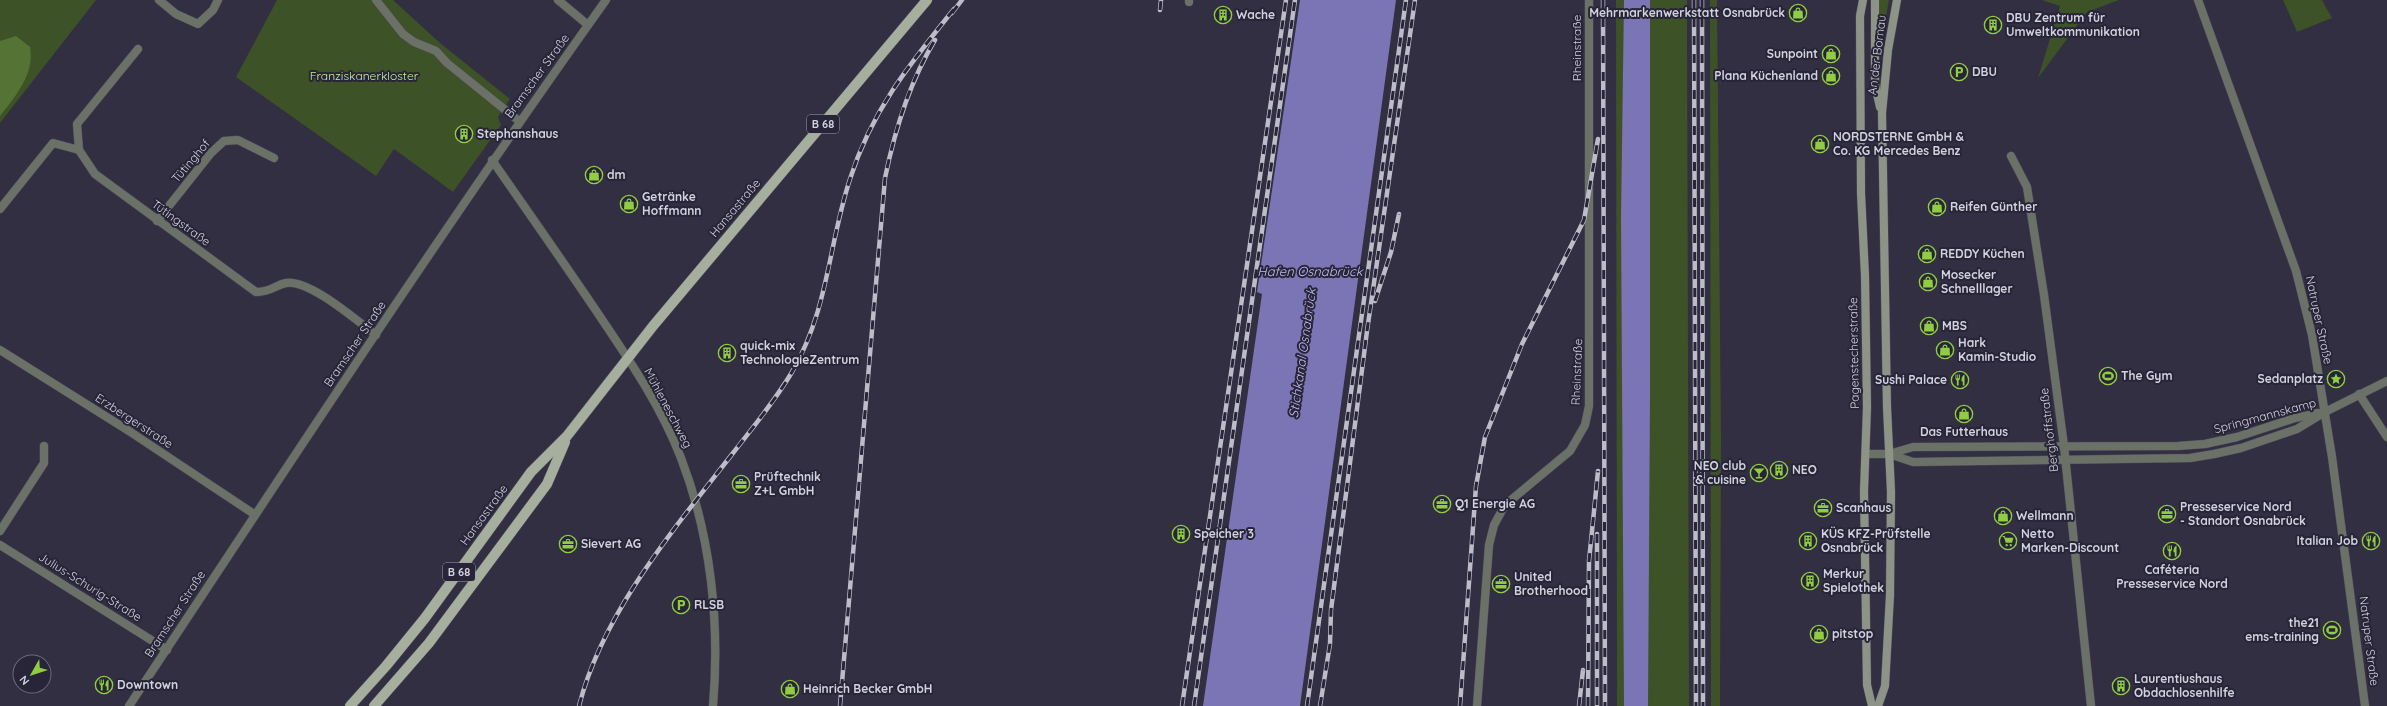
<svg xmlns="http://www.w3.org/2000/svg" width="2387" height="706" viewBox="0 0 2387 706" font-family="Quicksand,sans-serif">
  <rect width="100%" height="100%" fill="#312f41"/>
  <g fill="#3d5226">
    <path d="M0,0h96l-96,123z"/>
    <path d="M277,0h116l47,43 70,56 -12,18 3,8 -48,67 -59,-43 -18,27 -140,-99z"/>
    <path d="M1616,0h71l2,706h-72z"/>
    <path d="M1710,0h7l4,438 -1,268h-9z"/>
    <path d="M1879,0h10l-8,43 -2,-1z"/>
    <path d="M2042,0h77l-32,12 -49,66 22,-72z"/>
    <path d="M2283,0h39l10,18 -35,14z"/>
  </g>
  <path fill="#557334" d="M16,36l14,11c5,27 -15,50 -30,69v-75z"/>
  <g fill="#7b75b5">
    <path d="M1300,0h96l-96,706h-97l59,-412 -5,-2z"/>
    <path d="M1624,0h26v396l-2,310h-24l-3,-489z"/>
  </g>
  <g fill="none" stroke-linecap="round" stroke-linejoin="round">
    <defs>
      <g id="minor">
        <path d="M159,0l17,14 22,10 15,-14 5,-10"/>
        <path d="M376,0l27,34 11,8 22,9 11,12 72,58"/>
        <path d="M558,0l30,25"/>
        <path d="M1189,2v-2"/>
        <path d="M79,150l-2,-26 61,-75"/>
        <path d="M2011,156l16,31 17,108 20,151 27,260"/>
        <path d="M492,160c36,52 72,103 107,155 31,46 62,91 82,143 30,78 39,165 32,248"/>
        <path d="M0,209l53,-66 26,7 16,24 161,118c16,0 19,-7 30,-9 23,-4 70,37 90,52"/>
        <path d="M157,221l54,-68 13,-12 14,-1 36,18"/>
        <path d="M0,350l129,81 125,83"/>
        <path d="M2359,394l28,43"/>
        <path d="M1866,454h23l24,-7 265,-1 27,-2 32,-7 58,-19 23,-5"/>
        <path d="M1889,454l24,8 277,-4 24,-4 27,-6 56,-19 28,-17 62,-31"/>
        <path d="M0,531l44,-68v-17"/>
        <path d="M0,545l167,105"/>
        <path d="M129,706c157,-237 312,-475 477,-706"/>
        <path d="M1477,706l12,-161 5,-20 11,-20 65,-54 15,-26 4,-19v-406"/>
      </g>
      <path id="tertiary" d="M2198,0l98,271 16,64 20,122 33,249"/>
      <g id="secondary">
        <path d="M1863,0l-3,16 1,177 4,83 2,131 -3,84 3,194 5,21"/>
        <path d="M1875,0v85l5,22"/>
        <path d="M1878,706l7,-20 5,-91 1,-103 -4,-85 -5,-294 6,-63 9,-50"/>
      </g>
      <g id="primary">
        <path d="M350,706l36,-40 39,-48 106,-146 36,-36 86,-110 274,-326"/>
        <path d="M374,706l55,-63 118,-159 18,-42"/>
      </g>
    </defs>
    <use href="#minor" stroke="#4e4c5d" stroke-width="9"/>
    <use href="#tertiary" stroke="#4e4c5d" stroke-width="9"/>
    <use href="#secondary" stroke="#4e4c5d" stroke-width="9"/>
    <use href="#primary" stroke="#4e4c5d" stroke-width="11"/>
    <use href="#minor" stroke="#6c7168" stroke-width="8"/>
    <use href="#tertiary" stroke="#6c7168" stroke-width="8"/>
    <use href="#secondary" stroke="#8d9487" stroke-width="8"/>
    <use href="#primary" stroke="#a6af9e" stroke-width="10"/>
    <defs>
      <g id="rail">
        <path d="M1603,0l2,706"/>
        <path d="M1694,0l2,706"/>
        <path d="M1702,0l1,706"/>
        <path d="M1160,10l1,-10"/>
        <path d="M952,13l10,-13"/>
        <path d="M1375,301l16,-49 8,-38"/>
        <path d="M1597,534v172"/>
        <path d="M579,706c24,-94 95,-177 154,-253 20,-26 42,-52 59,-81 37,-64 36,-126 58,-193 22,-69 59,-114 104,-170"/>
        <path d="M840,706l45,-528c10,-49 24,-95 50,-138"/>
        <path d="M1182,706l104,-706"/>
        <path d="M1194,706l101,-706"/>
        <path d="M1307,706l99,-706"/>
        <path d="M1320,706l10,-62 1,-34 36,-279 48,-331"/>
        <path d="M1460,706l16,-220 9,-49 37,-93 62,-124 14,-81"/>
        <path d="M1579,706l4,-36"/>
        <path d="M1588,706l1,-145 9,-90"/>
      </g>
    </defs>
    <use href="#rail" stroke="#bdbdca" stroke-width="4.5"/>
    <use href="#rail" stroke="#272537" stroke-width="3" stroke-dasharray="9" stroke-linecap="butt"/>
  </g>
  <defs>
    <symbol id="shop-ring" viewBox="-11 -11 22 22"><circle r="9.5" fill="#272537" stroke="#90cd41" stroke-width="1.5"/><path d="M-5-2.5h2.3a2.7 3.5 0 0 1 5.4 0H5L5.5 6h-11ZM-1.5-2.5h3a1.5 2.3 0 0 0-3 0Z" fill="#90cd41"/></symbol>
    <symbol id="building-ring" viewBox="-11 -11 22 22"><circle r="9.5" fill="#272537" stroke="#90cd41" stroke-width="1.5"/><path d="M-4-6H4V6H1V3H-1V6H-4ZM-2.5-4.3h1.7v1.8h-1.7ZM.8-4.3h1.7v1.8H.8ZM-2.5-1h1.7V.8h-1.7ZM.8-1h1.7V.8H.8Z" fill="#90cd41"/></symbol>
    <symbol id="parking-ring" viewBox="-11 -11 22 22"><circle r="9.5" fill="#272537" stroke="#90cd41" stroke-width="1.5"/><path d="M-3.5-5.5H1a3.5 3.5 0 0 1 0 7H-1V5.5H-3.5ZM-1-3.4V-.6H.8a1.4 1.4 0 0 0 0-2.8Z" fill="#90cd41"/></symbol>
    <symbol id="stadium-ring" viewBox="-11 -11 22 22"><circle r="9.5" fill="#272537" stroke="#90cd41" stroke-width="1.5"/><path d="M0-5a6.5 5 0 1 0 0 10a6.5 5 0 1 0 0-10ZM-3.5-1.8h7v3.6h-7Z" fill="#90cd41"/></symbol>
    <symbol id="sight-ring" viewBox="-11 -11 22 22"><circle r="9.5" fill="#272537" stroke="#90cd41" stroke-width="1.5"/><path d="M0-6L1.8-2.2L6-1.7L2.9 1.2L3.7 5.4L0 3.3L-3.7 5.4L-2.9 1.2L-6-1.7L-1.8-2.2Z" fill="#90cd41"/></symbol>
    <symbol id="restaurant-ring" viewBox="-11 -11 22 22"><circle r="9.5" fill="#272537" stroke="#90cd41" stroke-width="1.5"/><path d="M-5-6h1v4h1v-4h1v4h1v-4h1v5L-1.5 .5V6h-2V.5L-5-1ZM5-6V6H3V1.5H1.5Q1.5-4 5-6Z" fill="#90cd41"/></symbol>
    <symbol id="bar-ring" viewBox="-11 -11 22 22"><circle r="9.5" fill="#272537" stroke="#90cd41" stroke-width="1.5"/><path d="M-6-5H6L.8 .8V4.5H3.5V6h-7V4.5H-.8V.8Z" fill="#90cd41"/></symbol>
    <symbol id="office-ring" viewBox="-11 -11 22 22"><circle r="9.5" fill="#272537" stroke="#90cd41" stroke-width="1.5"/><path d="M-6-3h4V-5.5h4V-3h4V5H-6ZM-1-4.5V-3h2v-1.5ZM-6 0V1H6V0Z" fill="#90cd41"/></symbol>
    <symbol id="supermarket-ring" viewBox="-11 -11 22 22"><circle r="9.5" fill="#272537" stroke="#90cd41" stroke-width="1.5"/><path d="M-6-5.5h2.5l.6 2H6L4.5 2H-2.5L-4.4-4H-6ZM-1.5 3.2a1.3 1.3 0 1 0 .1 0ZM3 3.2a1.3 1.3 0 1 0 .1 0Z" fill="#90cd41"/></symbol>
  </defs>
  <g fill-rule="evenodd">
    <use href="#shop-ring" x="1788" y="3" width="20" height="20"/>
    <use href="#building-ring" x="1213" y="5" width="20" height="20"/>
    <use href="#building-ring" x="1983" y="15" width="20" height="20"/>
    <use href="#shop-ring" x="1821" y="44" width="20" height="20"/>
    <use href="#parking-ring" x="1949" y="62" width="20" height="20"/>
    <use href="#shop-ring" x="1821" y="66" width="20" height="20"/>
    <use href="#building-ring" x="454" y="124" width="20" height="20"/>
    <use href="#shop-ring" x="1810" y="134" width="20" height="20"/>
    <use href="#shop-ring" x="584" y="165" width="20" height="20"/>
    <use href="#shop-ring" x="619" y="194" width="20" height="20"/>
    <use href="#shop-ring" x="1927" y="197" width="20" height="20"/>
    <use href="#shop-ring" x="1917" y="244" width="20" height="20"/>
    <use href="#shop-ring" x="1918" y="272" width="20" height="20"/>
    <use href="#shop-ring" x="1919" y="316" width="20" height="20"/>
    <use href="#shop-ring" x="1935" y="340" width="20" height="20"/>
    <use href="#building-ring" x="717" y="343" width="20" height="20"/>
    <use href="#stadium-ring" x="2098" y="366" width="20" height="20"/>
    <use href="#sight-ring" x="2326" y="369" width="20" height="20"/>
    <use href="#restaurant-ring" x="1950" y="370" width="20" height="20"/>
    <use href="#shop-ring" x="1954" y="404" width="20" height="20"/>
    <use href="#building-ring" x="1769" y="460" width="20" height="20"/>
    <use href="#bar-ring" x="1749" y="463" width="20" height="20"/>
    <use href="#office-ring" x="731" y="474" width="20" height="20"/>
    <use href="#office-ring" x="1432" y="494" width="20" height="20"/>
    <use href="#office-ring" x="1813" y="498" width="20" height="20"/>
    <use href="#office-ring" x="2157" y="504" width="20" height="20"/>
    <use href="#shop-ring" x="1993" y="506" width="20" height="20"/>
    <use href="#building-ring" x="1171" y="524" width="20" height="20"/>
    <use href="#building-ring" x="1798" y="531" width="20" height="20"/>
    <use href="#supermarket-ring" x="1998" y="531" width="20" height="20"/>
    <use href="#restaurant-ring" x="2361" y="531" width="20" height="20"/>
    <use href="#office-ring" x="558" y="534" width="20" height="20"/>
    <use href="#restaurant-ring" x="2162" y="541" width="20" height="20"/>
    <use href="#building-ring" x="1800" y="571" width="20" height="20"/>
    <use href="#office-ring" x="1491" y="574" width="20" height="20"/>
    <use href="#parking-ring" x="671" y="595" width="20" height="20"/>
    <use href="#stadium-ring" x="2322" y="620" width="20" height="20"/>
    <use href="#shop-ring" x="1809" y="624" width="20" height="20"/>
    <use href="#restaurant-ring" x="94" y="675" width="20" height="20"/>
    <use href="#building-ring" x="2111" y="676" width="20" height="20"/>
    <use href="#shop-ring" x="780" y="679" width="20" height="20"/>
  </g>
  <g text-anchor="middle" stroke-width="4" stroke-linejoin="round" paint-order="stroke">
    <g fill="#272537" stroke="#9f9eac" stroke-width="1">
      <rect x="807" y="115" width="32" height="18" rx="3"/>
      <rect x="443" y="563" width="32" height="18" rx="3"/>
    </g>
    <g font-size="11" font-weight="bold" fill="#d2d2de">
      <text x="823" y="128">B 68</text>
      <text x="459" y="576">B 68</text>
    </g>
    <g font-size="12" font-weight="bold" fill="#d2d2de" stroke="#272537" text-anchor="start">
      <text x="1785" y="17" text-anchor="end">Mehrmarkenwerkstatt Osnabrück</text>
      <text x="1236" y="19">Wache</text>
      <text x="2006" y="22">DBU Zentrum für<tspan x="2006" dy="14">Umweltkommunikation</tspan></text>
      <text x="1818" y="58" text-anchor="end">Sunpoint</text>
      <text x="1972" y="76">DBU</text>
      <text x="1818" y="80" text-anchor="end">Plana Küchenland</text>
      <text x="477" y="138">Stephanshaus</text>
      <text x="1833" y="141">NORDSTERNE GmbH &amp;<tspan x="1833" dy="14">Co. KG Mercedes Benz</tspan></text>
      <text x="607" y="179">dm</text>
      <text x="642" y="201">Getränke<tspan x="642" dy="14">Hoffmann</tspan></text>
      <text x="1950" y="211">Reifen Günther</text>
      <text x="1940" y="258">REDDY Küchen</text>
      <text x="1941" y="279">Mosecker<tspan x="1941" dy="14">Schnelllager</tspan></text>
      <text x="1942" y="330">MBS</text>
      <text x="1958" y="347">Hark<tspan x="1958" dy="14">Kamin-Studio</tspan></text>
      <text x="740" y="350">quick-mix<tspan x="740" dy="14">TechnologieZentrum</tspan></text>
      <text x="2121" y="380">The Gym</text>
      <text x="2323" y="383" text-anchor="end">Sedanplatz</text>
      <text x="1947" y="384" text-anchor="end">Sushi Palace</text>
      <text x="1964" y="436" text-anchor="middle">Das Futterhaus</text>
      <text x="1746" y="470" text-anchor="end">NEO club<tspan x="1746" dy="14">&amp; cuisine</tspan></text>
      <text x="1792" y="474">NEO</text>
      <text x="754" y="481">Prüftechnik<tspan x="754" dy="14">Z+L GmbH</tspan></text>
      <text x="1455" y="508">Q1 Energie AG</text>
      <text x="2180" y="511">Presseservice Nord<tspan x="2180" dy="14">- Standort Osnabrück</tspan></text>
      <text x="1836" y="512">Scanhaus</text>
      <text x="2016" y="520">Wellmann</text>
      <text x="1194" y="538">Speicher 3</text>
      <text x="1821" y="538">KÜS KFZ-Prüfstelle<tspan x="1821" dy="14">Osnabrück</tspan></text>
      <text x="2021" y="538">Netto<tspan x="2021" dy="14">Marken-Discount</tspan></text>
      <text x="2358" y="545" text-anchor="end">Italian Job</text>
      <text x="581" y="548">Sievert AG</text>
      <text x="2172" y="574" text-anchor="middle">Caféteria<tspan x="2172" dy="14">Presseservice Nord</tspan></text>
      <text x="1823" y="578">Merkur<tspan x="1823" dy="14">Spielothek</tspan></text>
      <text x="1514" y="581">United<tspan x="1514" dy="14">Brotherhood</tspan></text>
      <text x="694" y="609">RLSB</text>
      <text x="2319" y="627" text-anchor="end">the21<tspan x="2319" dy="14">ems-training</tspan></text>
      <text x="1832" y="638">pitstop</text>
      <text x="2134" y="683">Laurentiushaus<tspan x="2134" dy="14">Obdachlosenhilfe</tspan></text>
      <text x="117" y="689">Downtown</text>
      <text x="803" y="693">Heinrich Becker GmbH</text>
    </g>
    <g font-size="12" fill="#d2d2de" stroke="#272537">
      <text transform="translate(1577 48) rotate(-90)" y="4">Rheinstraße</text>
      <text transform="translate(1877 55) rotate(-83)" y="4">An der Bornau</text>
      <text transform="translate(537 76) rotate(-54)" y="4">Bramscher Straße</text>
      <text transform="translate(191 161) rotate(-50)" y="4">Tütinghof</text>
      <text transform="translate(735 208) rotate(-50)" y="4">Hansastraße</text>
      <text transform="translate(181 223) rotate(36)" y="4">Tütingstraße</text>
      <text transform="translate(2319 320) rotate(78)" y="4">Natruper Straße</text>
      <text transform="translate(355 344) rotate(-56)" y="4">Bramscher Straße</text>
      <text transform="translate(1854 353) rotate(-91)" y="4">Pagenstecherstraße</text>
      <text transform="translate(1577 372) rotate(-88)" y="4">Rheinstraße</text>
      <text transform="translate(668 408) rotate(62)" y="4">Mühleneschweg</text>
      <text transform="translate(2265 416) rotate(-15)" y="4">Springmannskamp</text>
      <text transform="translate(134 421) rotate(33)" y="4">Erzbergerstraße</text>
      <text transform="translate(2049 430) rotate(-97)" y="4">Berghoffstraße</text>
      <text transform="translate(484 515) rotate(-54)" y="4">Hansastraße</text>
      <text transform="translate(90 587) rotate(32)" y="4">Julius-Schurig-Straße</text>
      <text transform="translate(175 614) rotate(-57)" y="4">Bramscher Straße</text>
      <text transform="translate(2369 641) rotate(83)" y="4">Natruper Straße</text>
    </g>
    <g font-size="12" fill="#c3f096" stroke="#272537">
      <text x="364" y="80">Franziskanerkloster</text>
    </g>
    <g font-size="13" font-style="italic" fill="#c0bcf2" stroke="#272537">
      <text x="1310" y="276">Hafen Osnabrück</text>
      <text transform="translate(1302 353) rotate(-82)" y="5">Stichkanal Osnabrück</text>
    </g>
  </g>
  <g transform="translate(32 674) rotate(231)"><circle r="19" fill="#272537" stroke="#6b6a7a"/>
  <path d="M0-3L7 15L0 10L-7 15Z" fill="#90cd41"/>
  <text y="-6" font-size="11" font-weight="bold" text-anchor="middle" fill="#d2d2de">N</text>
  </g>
</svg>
